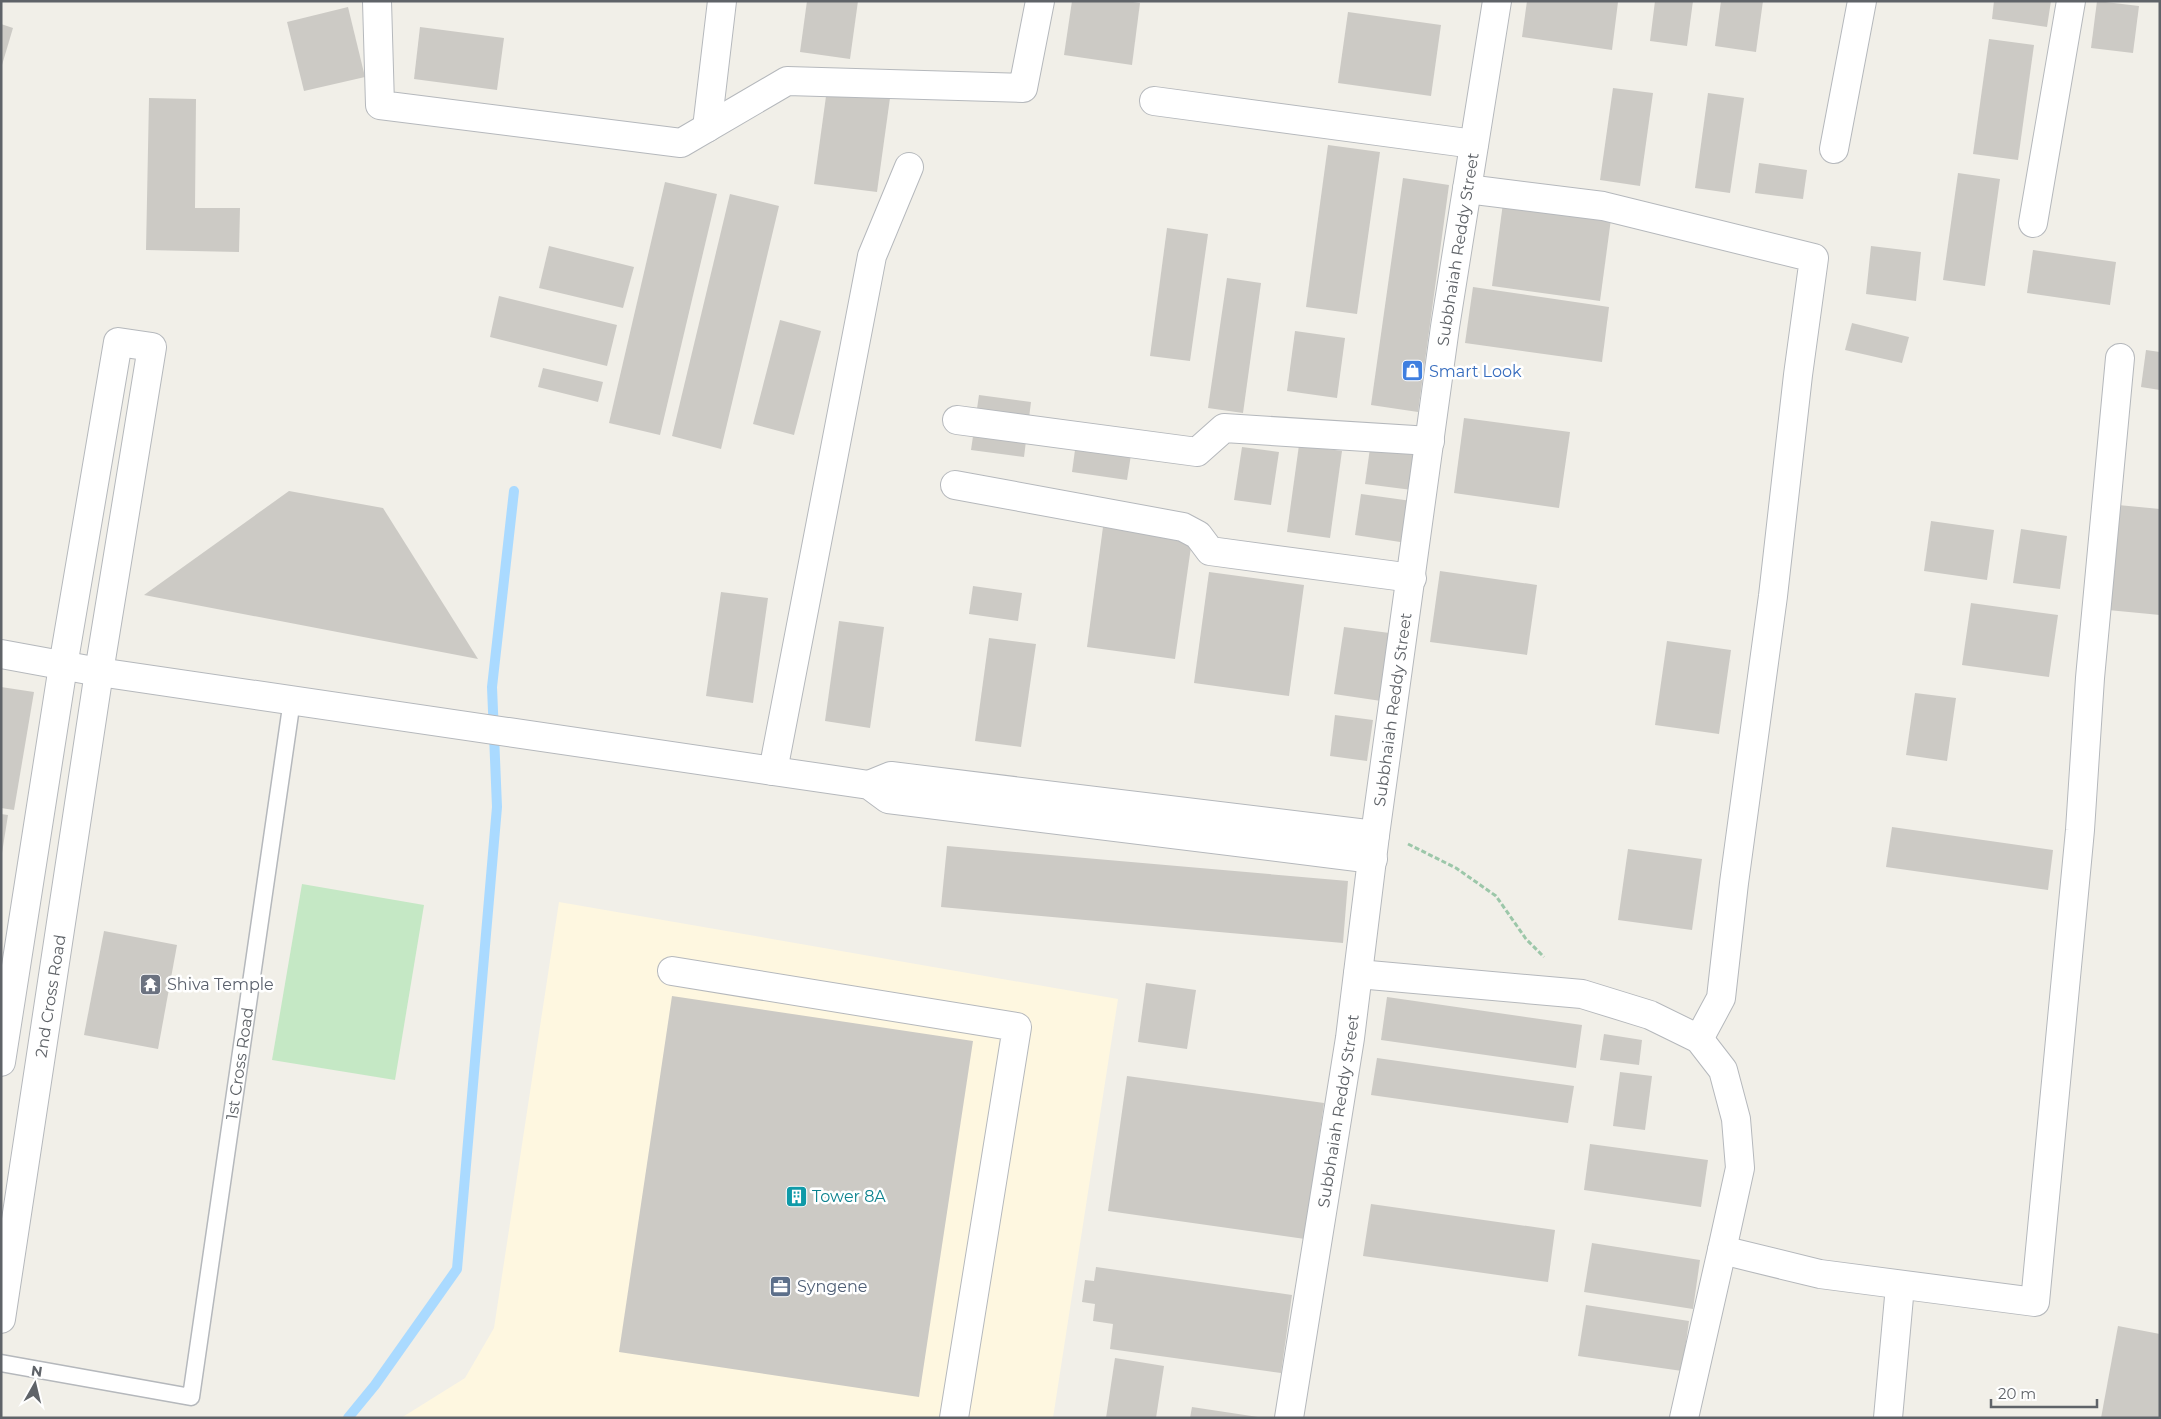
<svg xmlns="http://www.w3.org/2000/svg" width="2161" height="1419" viewBox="0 0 2161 1419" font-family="Montserrat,sans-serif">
  <rect width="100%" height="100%" fill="#f1efe8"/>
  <path fill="#fef7e0" d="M559,902l559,97 -65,419h-652l64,-40 29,-50z"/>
  <path fill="#c5e8c5" d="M302,884l122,21 -29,175 -123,-20z"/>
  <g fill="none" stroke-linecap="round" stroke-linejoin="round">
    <path stroke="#aadaff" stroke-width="10" d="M348,1418l27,-33 82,-116 40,-462 -5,-120 22,-196"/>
  </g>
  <g fill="#cccac5">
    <path d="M807,1h51l-8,58 -50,-7z"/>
    <path d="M1072,1h54l14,2 -8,62 -68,-10z"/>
    <path d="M1527,1l91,1 -6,48 -90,-13z"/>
    <path d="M1655,1h38l-6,45 -37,-5z"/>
    <path d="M1721,1h42l-7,51 -41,-6z"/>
    <path d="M1994,1h57l-4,26 -55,-8z"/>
    <path d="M2097,1l42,5 -6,47 -42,-5z"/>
    <path d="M348,7l17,70 -61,14 -17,-69z"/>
    <path d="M1348,12l93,13 -10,71 -93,-13z"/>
    <path d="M1,24l12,4 -11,37h-1z"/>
    <path d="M420,27l84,11 -7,52 -83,-11z"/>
    <path d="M1989,39l45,6 -16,115 -45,-6z"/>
    <path d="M1613,88l40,5 -13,93 -40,-6z"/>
    <path d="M827,89l63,9 -13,94 -63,-8z"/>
    <path d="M1708,93l36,5 -14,95 -35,-5z"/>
    <path d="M149,98l47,1 -1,109h45l-1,44 -93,-2z"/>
    <path d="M1328,145l52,7 -23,162 -51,-7z"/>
    <path d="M1759,163l48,7 -4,29 -48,-6z"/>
    <path d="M1958,173l42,6 -15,107 -42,-6z"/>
    <path d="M1403,178l46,7 -31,227 -47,-7z"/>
    <path d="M665,182l52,12 -57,241 -51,-12z"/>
    <path d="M730,194l49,12 -58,243 -49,-13z"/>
    <path d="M1503,203l108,16 -11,82 -108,-15z"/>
    <path d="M1167,228l41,6 -18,127 -40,-5z"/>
    <path d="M549,246l85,21 -11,41 -84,-20z"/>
    <path d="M1871,246l50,6 -5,49 -50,-7z"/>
    <path d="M2033,250l83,12 -6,43 -83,-12z"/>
    <path d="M1227,278l34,5 -18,130 -35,-5z"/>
    <path d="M1473,287l136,20 -7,55 -137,-19z"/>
    <path d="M499,296l118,29 -10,41 -117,-29z"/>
    <path d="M780,320l41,11 -27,104 -41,-11z"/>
    <path d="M1852,323l57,14 -7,26 -57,-13z"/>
    <path d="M1295,331l50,7 -8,60 -50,-7z"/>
    <path d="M2146,350l14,2v38l-19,-3z"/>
    <path d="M543,368l60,14 -5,20 -60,-15z"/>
    <path d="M979,395l52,7 -7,55 -53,-7z"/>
    <path d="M1464,418l106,14 -11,76 -105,-15z"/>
    <path d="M1078,428l56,8 -7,44 -55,-8z"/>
    <path d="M1299,445l43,6 -12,87 -43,-6z"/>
    <path d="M1242,447l37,5 -8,53 -37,-5z"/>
    <path d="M1370,448l47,7 -5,35 -47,-6z"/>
    <path d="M289,491l94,17 95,151 -334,-64z"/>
    <path d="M1361,494l58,8 -6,42 -58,-9z"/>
    <path d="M2118,505l42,4v106l-52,-5z"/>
    <path d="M1931,521l63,9 -7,50 -63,-9z"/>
    <path d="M1103,527l89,13 -17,119 -88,-12z"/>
    <path d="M2021,529l46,7 -7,53 -47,-6z"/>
    <path d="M1440,571l97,14 -10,70 -97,-13z"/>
    <path d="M1209,572l95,13 -15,111 -95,-13z"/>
    <path d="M973,586l49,7 -4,28 -49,-7z"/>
    <path d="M721,592l47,6 -15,105 -47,-7z"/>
    <path d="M1971,603l87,12 -9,62 -87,-12z"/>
    <path d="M839,621l45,6 -14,101 -45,-7z"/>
    <path d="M1344,627l53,7 -9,68 -54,-8z"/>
    <path d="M989,638l47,6 -15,103 -46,-6z"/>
    <path d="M1667,641l64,9 -12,84 -64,-9z"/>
    <path d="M1,687l33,5 -20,118 -13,-2z"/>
    <path d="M1915,693l41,5 -9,63 -41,-6z"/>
    <path d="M1335,715l38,5 -6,41 -37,-5z"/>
    <path d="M1,814l7,1 -6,38h-1z"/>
    <path d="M1892,827l161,23 -5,40 -162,-23z"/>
    <path d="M947,846l401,35 -5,62 -402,-36z"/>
    <path d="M1628,849l74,10 -10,71 -74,-10z"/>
    <path d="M104,931l73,14 -19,104 -74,-14z"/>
    <path d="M1146,983l50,7 -9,59 -49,-7z"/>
    <path d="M672,996l301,45 -54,356 -300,-45z"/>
    <path d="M1387,997l195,28 -6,43 -195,-28z"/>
    <path d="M1604,1034l38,6 -3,25 -39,-5z"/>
    <path d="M1377,1058l197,28 -6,37 -197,-28z"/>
    <path d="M1620,1072l32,4 -7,54 -32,-4z"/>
    <path d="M1127,1076l197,27 -19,136 -197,-28z"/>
    <path d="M1590,1144l118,16 -7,47 -117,-17z"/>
    <path d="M1371,1204l184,26 -7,52 -185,-26z"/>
    <path d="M1592,1243l108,17 -7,49 -109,-17z"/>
    <path d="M1096,1267l196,28 -11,78 -171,-24 3,-25 -20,-3 2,-17 -13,-2 3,-22 9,1z"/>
    <path d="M1586,1305l103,16 -7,50 -104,-15z"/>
    <path d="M2118,1326l42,8v84h-59z"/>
    <path d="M1115,1358l49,8 -8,52h-50z"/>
    <path d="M1192,1407l66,10v1h-68z"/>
  </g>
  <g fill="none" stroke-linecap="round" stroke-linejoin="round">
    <defs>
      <g id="service">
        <path id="s1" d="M1,1363l190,34 101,-697"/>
      </g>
      <g id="minor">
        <path d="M377,1l3,104 301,38 106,-62 236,7 17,-87"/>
        <path d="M1154,101l320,43"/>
        <path d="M707,128l15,-127"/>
        <path d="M1834,149l28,-148"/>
        <path d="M1467,189l136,17 211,52 -16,117 -25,221 -39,287 -13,115 -22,41"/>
        <path d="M2033,223l38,-222"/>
        <path d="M957,420l240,32 27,-24 206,13"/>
        <path d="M955,485l228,42 15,8 12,16 202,27"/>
        <path d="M1,654l98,18 770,113 19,14 485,60"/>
        <path d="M773,771l99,-515 37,-89"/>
        <path d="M869,785l22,-9 484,59"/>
        <path d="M672,971l345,56 -63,391"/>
        <path d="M1358,974l224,20 68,21 49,24 24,31 13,49 4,49 -18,82 98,24 215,28 45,-472 10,-152 30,-320"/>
        <path d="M1,1062l62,-396 55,-324 34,5 -53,325 -98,647"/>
        <path id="s2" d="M1289,1418l61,-380 25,-203 70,-508 52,-326"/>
        <path d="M1684,1418l38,-168"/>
        <path d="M1888,1418l12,-132"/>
      </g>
    </defs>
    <use href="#service" stroke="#b5b8bc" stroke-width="19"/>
    <use href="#minor" stroke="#b5b8bc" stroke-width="30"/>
    <path stroke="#9cc7a9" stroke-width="3" stroke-dasharray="5 2.5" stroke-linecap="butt" d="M1408,844l48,24 40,28 30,43 18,18"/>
    <use href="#service" stroke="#fff" stroke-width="16"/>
    <use href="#minor" stroke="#fff" stroke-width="28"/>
  </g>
  <defs>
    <symbol id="shop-square" viewBox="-11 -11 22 22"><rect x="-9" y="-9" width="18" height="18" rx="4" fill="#3f7fe0" stroke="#fff"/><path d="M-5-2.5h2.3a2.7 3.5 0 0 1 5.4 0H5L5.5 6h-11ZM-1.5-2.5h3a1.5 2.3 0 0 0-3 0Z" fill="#fff"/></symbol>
    <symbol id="temple-square" viewBox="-11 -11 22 22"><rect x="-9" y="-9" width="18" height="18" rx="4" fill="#6b7280" stroke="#fff"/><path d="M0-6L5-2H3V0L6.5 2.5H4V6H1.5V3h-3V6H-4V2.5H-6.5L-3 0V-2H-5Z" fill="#fff"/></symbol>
    <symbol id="building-square" viewBox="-11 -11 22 22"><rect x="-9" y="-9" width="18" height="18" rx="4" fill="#0f9aa8" stroke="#fff"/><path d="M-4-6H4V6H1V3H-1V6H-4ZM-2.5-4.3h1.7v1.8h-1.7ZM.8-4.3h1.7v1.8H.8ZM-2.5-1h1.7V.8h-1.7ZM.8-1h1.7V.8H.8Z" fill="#fff"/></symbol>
    <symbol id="office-square" viewBox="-11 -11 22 22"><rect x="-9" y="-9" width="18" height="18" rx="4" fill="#5c6f8a" stroke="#fff"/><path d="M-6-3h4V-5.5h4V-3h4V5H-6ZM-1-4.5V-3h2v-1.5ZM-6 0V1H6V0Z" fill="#fff"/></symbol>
  </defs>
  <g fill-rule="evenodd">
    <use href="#shop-square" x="1400" y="358" width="25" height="25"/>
    <use href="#temple-square" x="138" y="972" width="25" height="25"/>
    <use href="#building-square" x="784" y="1184" width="25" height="25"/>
    <use href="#office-square" x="768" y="1274" width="25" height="25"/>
  </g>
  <g text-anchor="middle" stroke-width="5" stroke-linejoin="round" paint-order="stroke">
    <g font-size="16" fill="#5f6368" stroke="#fff">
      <text dy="6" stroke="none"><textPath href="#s2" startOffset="1181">Subbhaiah Reddy Street</textPath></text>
      <text dy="6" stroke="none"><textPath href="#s2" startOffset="716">Subbhaiah Reddy Street</textPath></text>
      <text transform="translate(50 996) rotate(-81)" y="6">2nd Cross Road</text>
      <text dy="6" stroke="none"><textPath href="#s1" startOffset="530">1st Cross Road</textPath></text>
      <text dy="6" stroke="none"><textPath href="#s2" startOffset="311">Subbhaiah Reddy Street</textPath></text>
    </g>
    <g font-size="16" fill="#366cbe" stroke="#fff" text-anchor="start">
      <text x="1429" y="377">Smart Look</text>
    </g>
    <g font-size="16" fill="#5b616d" stroke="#fff" text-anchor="start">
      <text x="167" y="990">Shiva Temple</text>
    </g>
    <g font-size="16" fill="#0d838f" stroke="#fff" text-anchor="start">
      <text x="812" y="1202">Tower 8A</text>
    </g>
    <g font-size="16" fill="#4e5e75" stroke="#fff" text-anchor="start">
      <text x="797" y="1292">Syngene</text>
    </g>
  </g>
  <rect width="2161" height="1419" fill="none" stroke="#5f6368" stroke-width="5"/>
  <g transform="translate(35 1384) rotate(8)" stroke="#ffffff" stroke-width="4" paint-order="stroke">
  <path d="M0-4L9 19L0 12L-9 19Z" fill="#5f6368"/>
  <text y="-8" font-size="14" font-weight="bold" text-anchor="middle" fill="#5f6368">N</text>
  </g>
  <path d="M1991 1399v8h106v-8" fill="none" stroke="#5f6368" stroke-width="2.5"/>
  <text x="1998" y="1399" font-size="15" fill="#5f6368" stroke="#ffffff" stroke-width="4" paint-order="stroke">20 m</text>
</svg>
